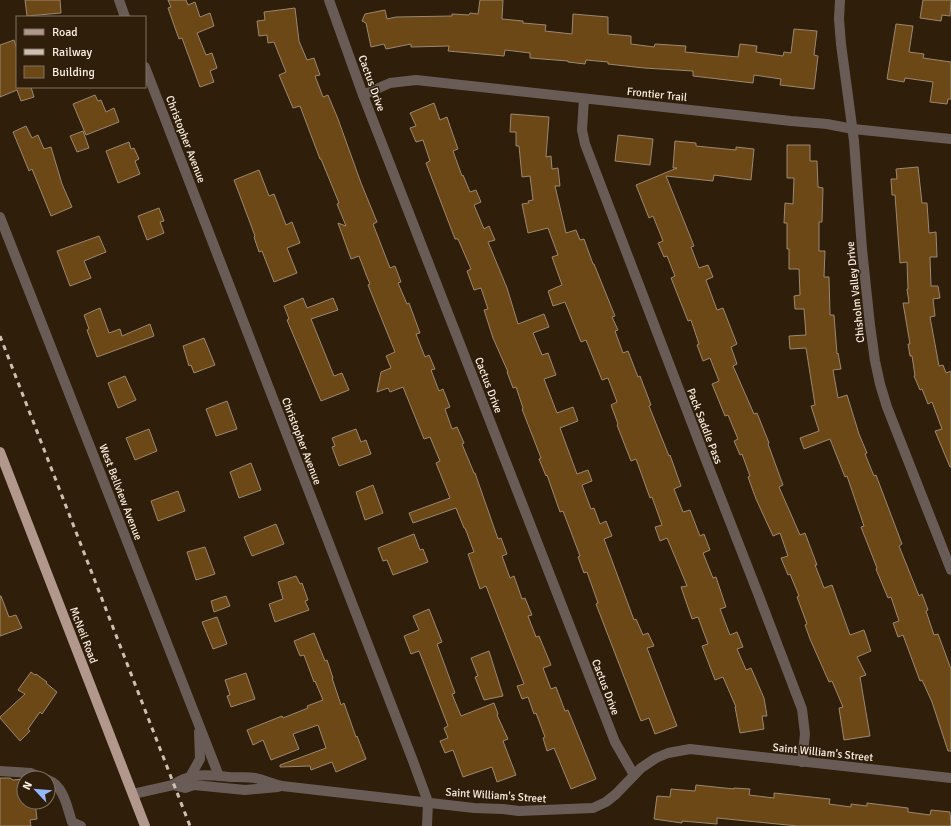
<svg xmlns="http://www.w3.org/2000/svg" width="951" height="826" viewBox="0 0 951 826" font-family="Signika,sans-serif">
  <rect width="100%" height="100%" fill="#2e1e0a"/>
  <g fill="#6d4817" stroke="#9c8771">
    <path d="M25,0h35l1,13 -34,3z"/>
    <path d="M168,0h18l2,5 7,-3 5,15 10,-4 4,13 -17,7 9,22 6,-2 5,15 -7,3 4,11 -14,5 -18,-49 -3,1 -11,-31 3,-1z"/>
    <path d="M480,0h23l-1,19 21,2v2l23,2 -1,6 27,3 1,-20 35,3v17l23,2v8l23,3 1,-3 31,2 -1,6 53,5 2,-13 17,2 -1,6 27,4 1,-4 7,1 3,-24 23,2 -3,24 4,1 -4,33 -34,-4 1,-6 -27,-4 -1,8 -60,-7v-5l-49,-3 -36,-4v-2l-22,-2 -1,4 -17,-2v-1l-38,-3v-5l-25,-3 -1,6 -56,-5 1,-5 -38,1v-3l-25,5 -2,-5 -13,3 -5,-24 -4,-2 3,-7 20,-4 2,9 9,-2 56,-1v-2l17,1 1,-2 8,1z"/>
    <path d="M923,0h28l-1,16 -8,-1 -1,6 -21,-3z"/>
    <path d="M295,8l4,33 8,19 7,-2 6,17 -5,1 8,21 5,-2 10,24 23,64 16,39 -4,2 17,44 5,-2 6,16 -3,1 9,21 2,-1 11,30 -4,1 9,23 4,-2 6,14 -4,1 8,21 4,-2 7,18 -5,2 7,20 5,-2 7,16 -2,1 12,29h1l23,66 3,-1 6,16 -5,2 8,22 4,-2 8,23 3,-1 7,17 -4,1 8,21 3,-1 12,29 -8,3 8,21 5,-2 9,24 3,-1 28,69 -25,10 -17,-41 -7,3 -4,-13 2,-1 -9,-24 -2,1 -6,-17 -6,2 -5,-13 7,-2 -38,-98 -6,3 -12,-35 6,-2 -9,-24h-1l-8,-20 -43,15 -4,-10 41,-15 -14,-35 4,-2 -10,-24 -6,2 -21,-52 -13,5 -2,-4 -11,4 4,-20 10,-4 -5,-12 9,-4 -27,-67 2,-1 -3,-7 -8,-21 -8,3 -13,-36 8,3 -9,-22 2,-1 -18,-44h-1l-20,-53 -7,2 -14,-33 7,-3 -12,-30 -6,1 -1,-8 -8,1 -2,-15 8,-1 -1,-8z"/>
    <path d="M896,24l17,2 -4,26 15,2 -1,4 28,4v37h-3l-1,5 -17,-2 3,-20 -28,-4 -1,4 -17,-3z"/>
    <path d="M14,40l3,9v38h14l3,10 -13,4 -4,-11 -17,7v-52z"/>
    <path d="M95,95l3,6 3,-1 5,12 8,-4 5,14 -33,13 -13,-31z"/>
    <path d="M434,103l6,17 7,-3 3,9 8,23 -5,2 9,25 1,-1 7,17 6,-2 5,12 -7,3 10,24 5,-3 6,14 -7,2 19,46 11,36 26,-10 5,13 -16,6 9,22 6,-2 8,22 -12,4 13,34 16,-6 5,14 -18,7 17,46 11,-4 4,11 -10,4 9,24 3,-1 6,16 6,-3 6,15 -8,3 30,81 2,-1 7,16 5,-2 6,13 -7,2 30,78 -22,8 -6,-16 -8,3 -45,-117 2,-1 -11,-31 -3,1 -6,-16 2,-1 -17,-45 -3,1 -13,-37 -1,1 -7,-17 2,-1 -19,-49 1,-1 -7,-21 -3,1 -6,-16h1l-15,-34 -9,-28 4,-1 -7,-21 -7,2 -7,-19 4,-2 -13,-30h-3l-29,-76 4,-2 -7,-21 -7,2 -6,-14 6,-2 -6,-13z"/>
    <path d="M511,114l38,3 -3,40 5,-1 1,13 6,-1 2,18h-5l11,47 10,-3 4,10 4,-1 9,25h1l21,52 -3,1 6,13 -3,1 8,22 5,-2 10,26 2,-1 11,29 -2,1 20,50 1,-1 11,31 -7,3 9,23 7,-2 10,26 4,-2 6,16 -7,3 10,25 3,-1 10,30 -6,2 10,26 7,-3 6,15 -6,2 9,21 5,-2 13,30 3,18h-5l2,13 -24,4 -5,-26h1l-13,-30 -8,3 -13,-34 6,-2 -10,-27 -6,2 -11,-32 6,-1 -9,-22 -11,-26 -7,3 -5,-14 7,-2 -10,-28 -2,1 -14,-39 -5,2 -14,-36 1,-1 -7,-19 6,-3 -9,-24 -6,2 -16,-40 -5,2 -16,-40 -12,4 -5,-15 14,-6 -10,-28 6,-2 -10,-27 -20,5 -6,-29 7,-1 -1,-2 5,-1 -3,-24 -8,1 -3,-31h-3v-14h-6z"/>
    <path d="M26,126l6,12 6,-3 6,14 7,-2 11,37 10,23 -21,9 -19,-47 -3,2 -16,-39z"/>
    <path d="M83,131l6,17 -12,4 -7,-16z"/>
    <path d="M618,135l35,4 -3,26 -35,-4z"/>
    <path d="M675,141l21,2v3l40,4v-3l18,2 -3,31 -37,-5 -1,6 -47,-5 28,70 -3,1 8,21 9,-3 5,12 -7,3 11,30 6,-2 14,36 -6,3 6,17 -4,2 21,48 3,-1 12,30 -1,1 15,41 -4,2 21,48 5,-2 12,32h-2l9,23 8,-3 18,50 14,-5 7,21 -14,6 9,18 -6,2 10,59 -26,4 -5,-32 4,-1 -11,-26 -3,1 -19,-43 -5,-14 2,-1 -10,-27 2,-1 -9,-22 -2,1 -7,-17 7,-2 -8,-23 -7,3 -17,-37 -8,-22 2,-1 -8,-22 -2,1 -6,-14 4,-2 -10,-24 -3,1 -13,-32 7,-3 -9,-23 -7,3 -6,-16 2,-1 -8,-24 -3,1 -17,-43 4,-2 -8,-20 -3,1 -6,-14 5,-2 -10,-25 -4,2 -13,-33 41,-17h-4z"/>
    <path d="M129,142l2,7 3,-1 5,11 -4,2 5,13 -22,9 -12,-32z"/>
    <path d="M787,145h23v16h7l1,26 5,1 -1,34h-3v29h6l-1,26h5l1,38h4l3,39 1,-1 3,16 -8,1 5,28 9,-3 12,39 8,19 -2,1 9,22 2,-1 26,69 -3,2 20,50 3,-2 6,16 -2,1 8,24 4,-1 13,35v82h-3l-16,-49 -10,-22 -2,1 -17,-46 -5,2 -5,-14 6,-2 -8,-24 -3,1 -12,-29 1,-1 -16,-41 3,-1 -17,-50 -2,1 -15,-38 -26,10 -4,-11 19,-7 -8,-25 4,-1 -9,-57 -16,1 -1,-13 17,-1 -2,-26h-9l-1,-13 6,-1 -1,-26h-10v-20h-2v-26h-3l1,-20 8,1 1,-26h-7z"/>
    <path d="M918,167l4,36h5l2,30 7,-1 1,25h-7l1,29h7l2,12 -7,1 2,17 -5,1 9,49 4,-1 3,8 5,-2v96h-1l-15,-36 7,-2 -10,-27 -4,2 -6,-15 -2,1 -6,-14h1l-3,-20h-2l-2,-12h2l-7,-41h6l-2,-14h1l-1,-27 -7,1 -5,-68h-3l-1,-16h6l-1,-10z"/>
    <path d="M259,170l10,26 5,-2 12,31 6,-3 8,21 -13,5 10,25 -23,9 -12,-31 -3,1 -5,-15 1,-1 -21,-56z"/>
    <path d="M159,208l5,13 -4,1 4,11 -17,7 -9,-24z"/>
    <path d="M99,236l7,16 -22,9 7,17 -21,8 -13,-35z"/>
    <path d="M303,298l4,10 26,-10 5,12 -27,9 23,57 8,-3 7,17 -28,11 -34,-81 2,-1 -5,-13z"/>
    <path d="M100,308l9,25 11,-4 2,7 28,-12 4,12 -57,21 -10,-27 2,-1 -5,-14z"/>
    <path d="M204,338l11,27 -21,8 -3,-8 -2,1 -6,-20z"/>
    <path d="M125,376l11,24 -18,8 -10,-25z"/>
    <path d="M227,401l10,28 -21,7 -10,-27z"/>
    <path d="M149,429l8,22 -22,9 -9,-22z"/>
    <path d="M356,429l5,13 5,-2 5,14 -32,12 -7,-19 3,-1 -3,-8z"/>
    <path d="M251,463l10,27 -22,8 -9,-26z"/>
    <path d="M373,485l10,28 -18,7 -9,-28z"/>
    <path d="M178,491l7,20 -27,10 -7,-20z"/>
    <path d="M276,524l8,20 -32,12 -8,-19z"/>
    <path d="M414,534l6,16 3,-1 5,13 -35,13 -6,-15 -4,1 -5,-13z"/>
    <path d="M205,547l10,27 -19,6 -9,-28z"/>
    <path d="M296,576l4,8 2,-1 6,17 -3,1 4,9 -34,12 -6,-18 14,-5 -5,-17z"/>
    <path d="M0,596h1l8,21 7,-2 6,13 -22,8z"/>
    <path d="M226,596l4,10 -16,6 -3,-11z"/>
    <path d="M429,609l13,33 -5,2 18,49 -3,1 9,22 33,-13 4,11 -1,1 11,24 -5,2 13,34 -19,7 -5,-15 -29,10 -10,-27 -8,3 -5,-12 8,-3 -4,-10 4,-2 -29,-75 -8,3 -7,-18 15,-6 -6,-14z"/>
    <path d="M217,617l10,27 -14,5 -11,-27z"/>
    <path d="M314,633l11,28 2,-1 6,18h-1l9,27 3,-2 12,34 1,-1 9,23 -30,13 -4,-10 -21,8 -1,-4 -30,1v-2l46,-17 -8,-23 -25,9 6,15 -28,11 -8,-20 -10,5 -6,-15 35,-14 1,2 25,-10 -1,-2 16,-6 -8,-19 -1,1 -10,-27 -4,1 -6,-15z"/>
    <path d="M489,651l14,45 -19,4 -9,-23 3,-1 -7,-18z"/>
    <path d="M31,672l4,3 1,-1 11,8 -1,1 11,9 -15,22 -2,-2 -12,17 2,2 -10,10 -20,-23v-1l25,-23 -7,-4z"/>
    <path d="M246,673l9,26 -24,8 -4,-11 3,-1 -5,-15z"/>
    <path d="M0,778h10l3,2 11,-1v23h11l2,17 -7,1 1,6h-31z"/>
    <path d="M696,785l38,4v-1l16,1 -1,6 25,3v-5l56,6 -1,5 22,3v-3l16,2v-3l41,5v4l22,3 1,-5 19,2 1,14h-153l-81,-8v6l-35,-3v2l-28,-4 3,-23 13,1 1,-8 24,2z"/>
  </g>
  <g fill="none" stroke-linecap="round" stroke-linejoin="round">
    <g stroke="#695c57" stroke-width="10">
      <path d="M119,0l6,17"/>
      <path d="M329,0l34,95 252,647 19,33"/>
      <path d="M840,0l-1,19 2,25 13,97 8,108 8,76 5,36 5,23 7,23 64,163"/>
      <path d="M145,67l268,694 15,41 -1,24"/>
      <path d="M363,95l27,-12 26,-3 375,41 36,3 26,5 98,10"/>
      <path d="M584,99l-2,31 3,14 119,311 53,136 45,118 3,25 -3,28"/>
      <path d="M0,217l219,559"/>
      <path d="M0,771l31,2 12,5"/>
      <path d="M190,777l10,-18 -1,-27"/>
      <path d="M48,780c16,6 19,27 24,42l9,4"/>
      <path d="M173,785c18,-13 37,-10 57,-8 8,0 17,0 25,1 9,2 18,6 27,8l192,22 29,1 16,2 74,-3 13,-6 10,-8 25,-26 15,-10 12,-5 22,-4 261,29"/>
      <path d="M133,794l40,-9 12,3 9,-3 51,5 33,-3"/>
    </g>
    <path stroke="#b1978c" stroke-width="10" d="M0,452l145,374"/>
    <path stroke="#cec1b3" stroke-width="3" stroke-dasharray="5 5" stroke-linecap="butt" d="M0,336l190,490"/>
  </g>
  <g text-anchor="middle" stroke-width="3" stroke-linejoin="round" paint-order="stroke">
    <g font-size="11" fill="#fcf0e4" stroke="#2e1e0a">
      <text transform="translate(372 83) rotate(70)" y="4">Cactus Drive</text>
      <text transform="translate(657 94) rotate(6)" y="4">Frontier Trail</text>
      <text transform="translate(186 139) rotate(69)" y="4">Christopher Avenue</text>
      <text transform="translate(855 292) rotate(-96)" y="4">Chisholm Valley Drive</text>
      <text transform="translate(489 385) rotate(69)" y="4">Cactus Drive</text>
      <text transform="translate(705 426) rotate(69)" y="4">Pack Saddle Pass</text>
      <text transform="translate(302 441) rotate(69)" y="4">Christopher Avenue</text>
      <text transform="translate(121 492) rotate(69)" y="4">West Bellview Avenue</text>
      <text transform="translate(84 635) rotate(69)" y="4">McNeil Road</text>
      <text transform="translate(606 687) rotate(69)" y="4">Cactus Drive</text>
      <text transform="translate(823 752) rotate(6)" y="4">Saint William's Street</text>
      <text transform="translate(496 795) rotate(4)" y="4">Saint William's Street</text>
    </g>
  </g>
  <rect x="16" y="16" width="130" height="72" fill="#2e1e0a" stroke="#807261"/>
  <rect x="24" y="29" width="20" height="6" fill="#b1978c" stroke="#807261"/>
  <text x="52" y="36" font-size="12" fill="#fcf0e4">Road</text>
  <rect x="24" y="49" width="20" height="6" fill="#cec1b3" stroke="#807261"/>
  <text x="52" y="56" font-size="12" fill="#fcf0e4">Railway</text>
  <rect x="24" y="66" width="20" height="12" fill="#6d4817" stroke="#807261"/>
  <text x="52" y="76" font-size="12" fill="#fcf0e4">Building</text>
  <g transform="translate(36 790) rotate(296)"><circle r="19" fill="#2e1e0a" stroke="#807261"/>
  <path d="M0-3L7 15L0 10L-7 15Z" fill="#92b7fd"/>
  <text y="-6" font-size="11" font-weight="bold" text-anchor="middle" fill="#fcf0e4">N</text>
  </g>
</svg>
